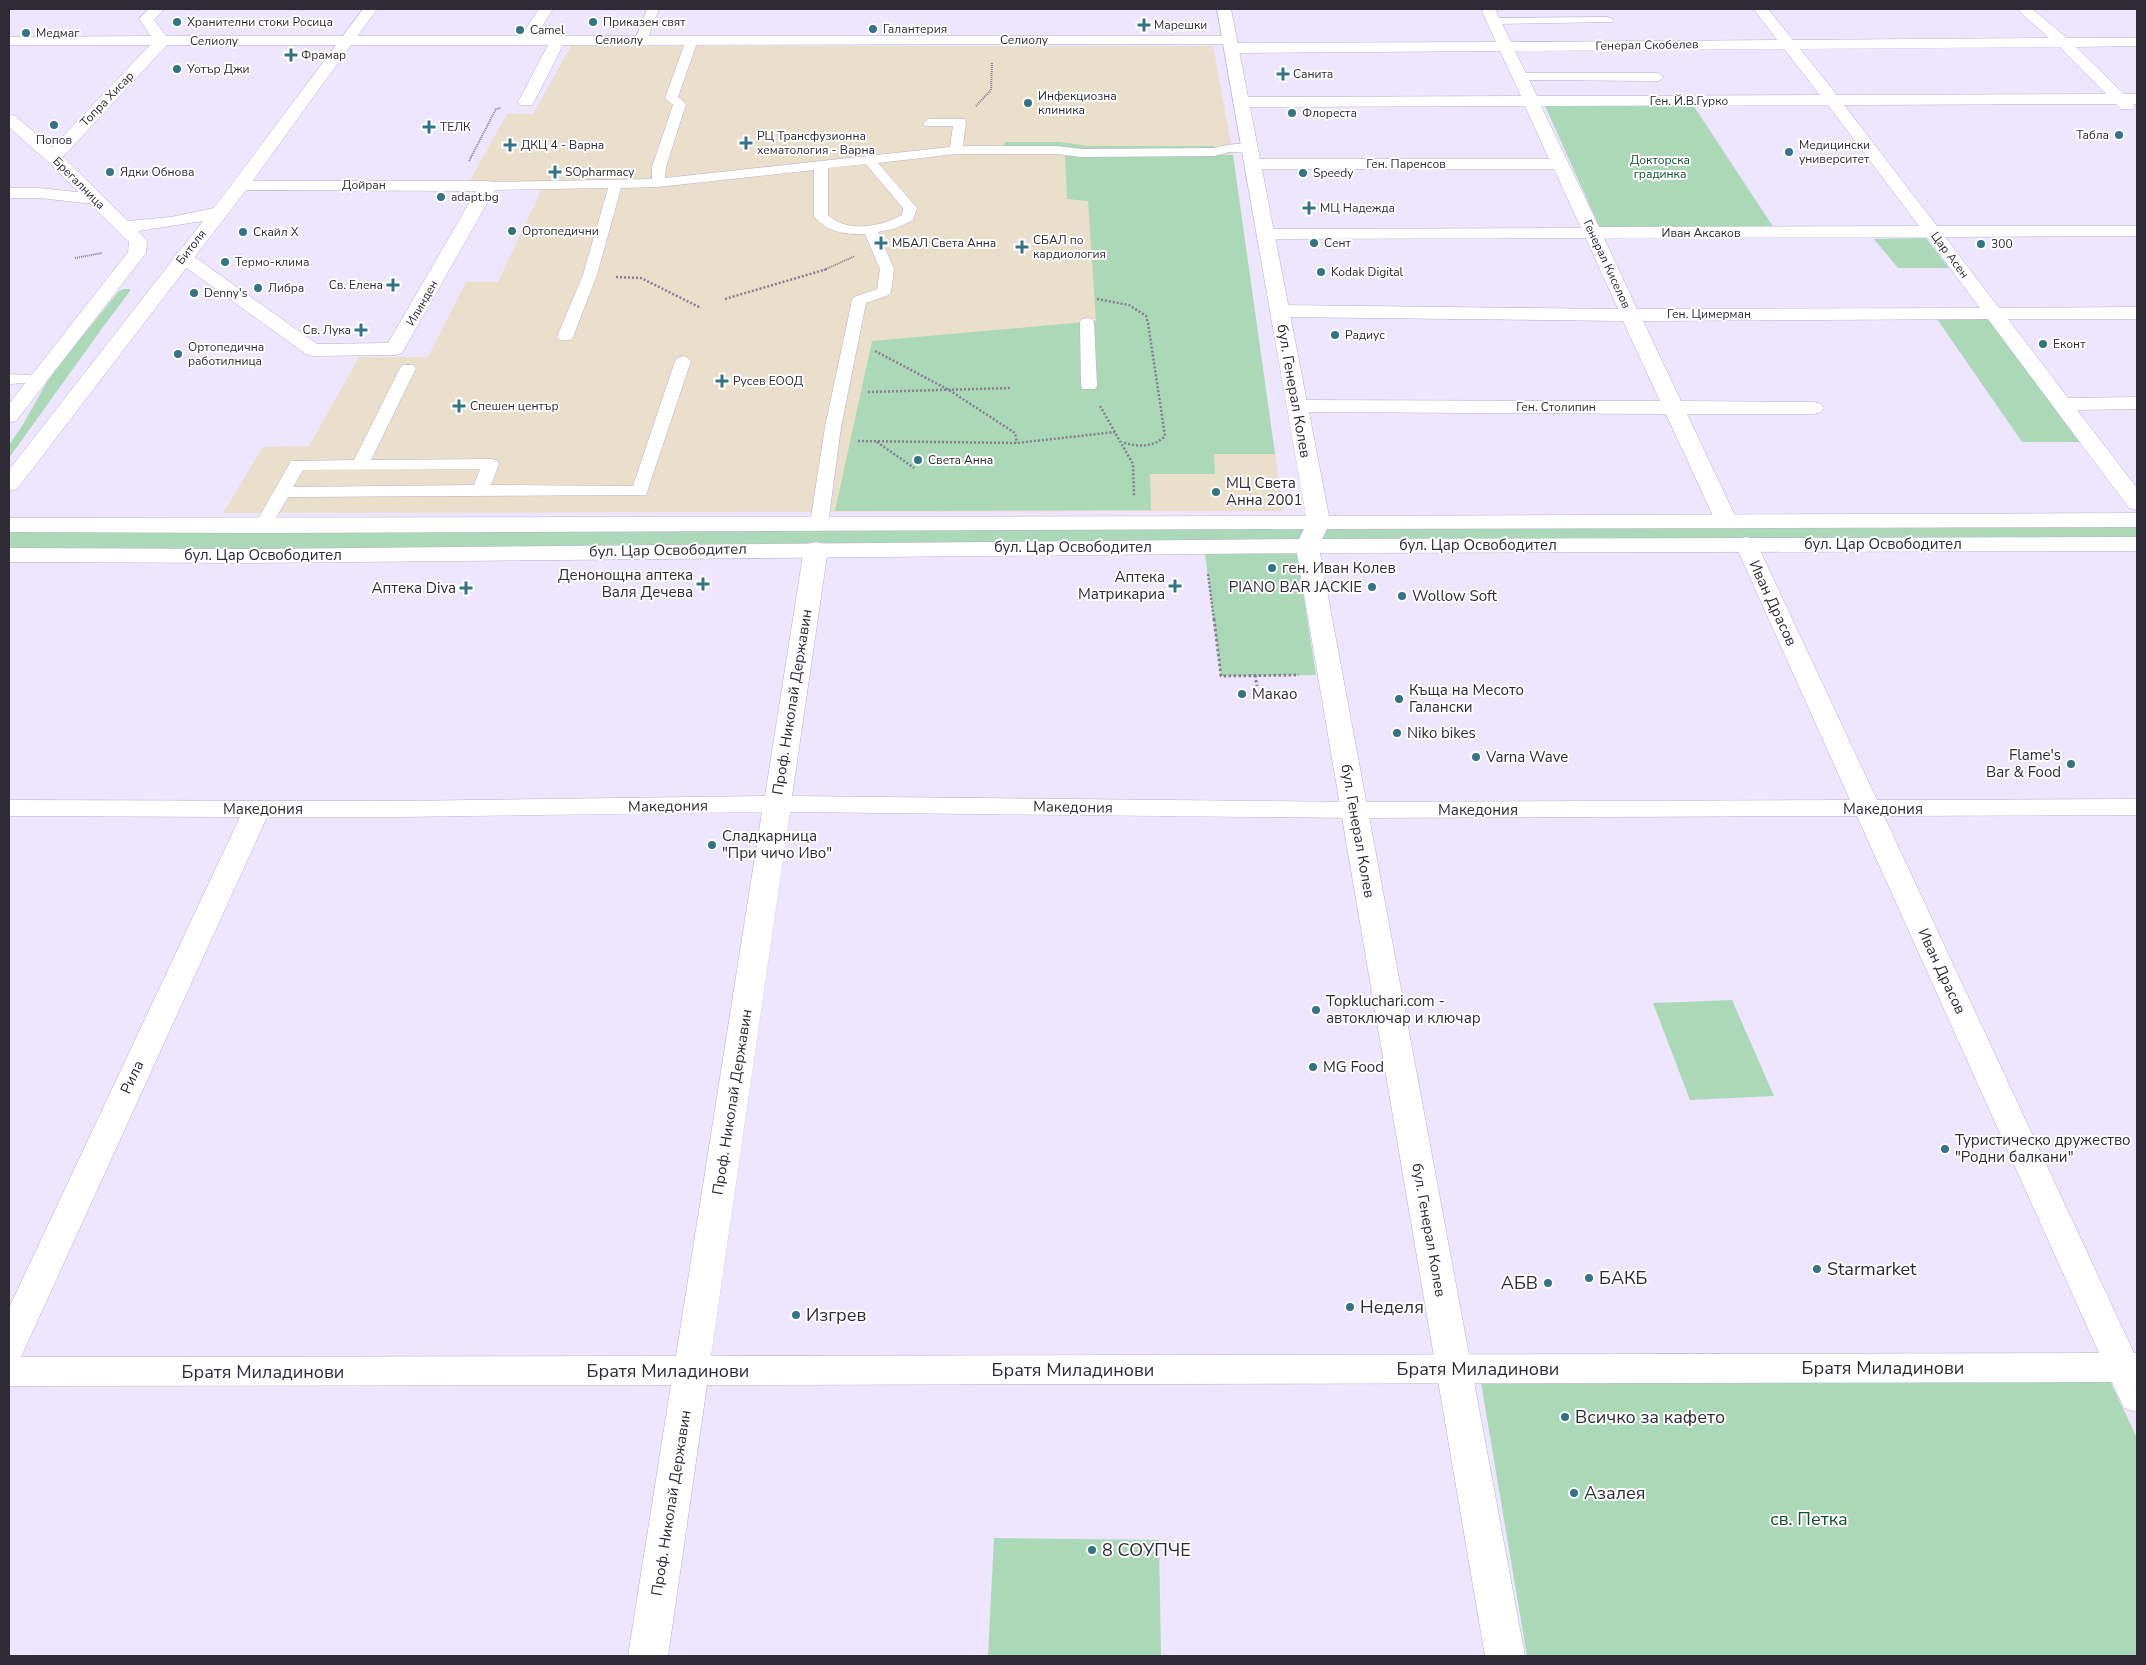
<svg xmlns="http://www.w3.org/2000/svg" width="2146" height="1665" viewBox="0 0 2146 1665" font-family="'Nunito Sans',sans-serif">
  <rect width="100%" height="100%" fill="#eee5fe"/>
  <path fill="#eadfca" d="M571,46h642l20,109 50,356 -1060,2 40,-66 46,-1 50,-89h69l38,-75h32l47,-100h-76l38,-68h26z"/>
  <g fill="#abd9b7">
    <path d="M1693,105l81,123h-174l-55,-122z"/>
    <path d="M1005,142h55l28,4h126v6l-210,-2z"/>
    <path d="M1065,155h168l42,299h-61l1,20h-65l1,36 -316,1 37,-170 224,-20 -8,-120 -21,-2z"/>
    <path d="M1926,238l23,30h-51l-24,-29z"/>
    <path d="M124,289h6v2l-27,36 -94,131v-13l13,-19 29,-51 68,-84z"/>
    <path d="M1937,319h53l92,123h-60z"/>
    <path d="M1726,520h411v24h-391l-1499,12 -238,-1v-29h254z"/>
    <path d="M1205,554h92l19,121 -95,1z"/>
    <path d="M1732,1000l42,96 -84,4 -37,-97z"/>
    <path d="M2110,1381l27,57v218h-610l-46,-273z"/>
    <path d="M994,1538l165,2 2,116h-173z"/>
  </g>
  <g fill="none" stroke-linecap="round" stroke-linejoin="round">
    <defs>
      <g id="lane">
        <path d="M647,9h12l-12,31 -2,2h-8l-2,-2z"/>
        <path d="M1608,17l6,3 -2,2 -118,2 -6,-3 6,-3z"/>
        <path d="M692,37l6,3 -20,57 8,7 -20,63 -1,11 285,-31 3,-21h-28l-2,-3 6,-4h35l2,3 -3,24h93l26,3 132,-1c11,-3 33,-8 42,1l-6,4 -21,-1 -15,4 -132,1 -26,-3h-100l-78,9 39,45 -4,12 -19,9 -16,3 16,37 -3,23 -2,3 -23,8 -25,124 -13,97 -3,4 -6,1 -6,-1 -3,-4 15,-97 27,-127 2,-3 23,-8 3,-20 -15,-35c-18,1 -39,-2 -51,-18v-46l-156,17 -37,1 -24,87 -24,62 -3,3h-10l-3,-3 26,-62 25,-87 -120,2 -7,-4 7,-4 164,-3v-12l21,-62 -8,-7 21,-58zM866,164l37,44 -1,7c-22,12 -55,18 -74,0v-47z"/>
        <path d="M1520,73h138l6,4 -6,4 -142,-1 -2,-3z"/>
        <path d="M1087,318l5,1 2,3 3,64 -2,3h-12l-2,-3 -1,-64 2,-3z"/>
        <path d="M683,356l5,2 3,3 -45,134 -358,2 -19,33 -6,1 -6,-1 -3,-4 37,-65 63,-1 46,-92 3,-3h10l3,3 -45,92 120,-1 6,1 2,4 -8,21 142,1 42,-125 3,-3zM480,469l-6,16 -181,2 10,-17z"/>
        <path d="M9,374l34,2 2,3 -2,3 -34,2z"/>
      </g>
      <g id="street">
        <path d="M149,9h15l-10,11 12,16h355l18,-27h14l-17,27h694l5,1 2,3 -3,3 262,-1 -15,-33h14l16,33 266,-2 -23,-31h14l25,31 256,-2 -32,-29h15l35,29h70v8l-61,1 48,47h13v10h-4l2,2 -2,3h-12l-5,-5 -272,1 93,121h200v10l-192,1 54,71 138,-1v12h-129l60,79 69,-1v12l-60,1 60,78v22l-8,-2 -141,-189 -345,2 38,80 133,1 7,2 3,4 -3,4 -7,2h-127l50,106 -3,5 -8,2 -8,-2 -3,-5 -49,-106 -369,-2 -7,-2 -3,-4 3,-4 7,-2 363,1 -37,-80 -343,-4 -7,-2 -3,-4 3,-4 7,-2 338,4 -32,-71 -320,1 -6,-1 -3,-4 3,-4 6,-1 315,-1 -27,-59h-301l-6,-1 -2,-4 2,-4 6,-1h296l-24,-53 -284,1 -6,-2 -2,-3 2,-3 6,-2 280,-1 -21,-45 -268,2 -5,-2 -3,-3 4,-4 -665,1 -29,57 -2,3h-12l-2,-3 30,-57h-381l-108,116h-12l-2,-4 2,-4 103,-108h-141v-8l142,-1 -12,-17zM2060,47l46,47 -269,1 -37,-46zM1784,49l36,46 -283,1 -22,-45zM1828,105l91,121 -320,1 -58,-121zM1927,237l53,71 -343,1 -33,-71z"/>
        <path d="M240,181h248l6,1 3,4 -95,167 -7,2 -82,1 -7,-2 -129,-93 -3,-4 3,-4 6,-2 6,2 128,91 71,-1 88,-152 -242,-1 -3,-4 3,-4z"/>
        <path d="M9,188h30l56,6 6,1 3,4 -3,4 -6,1 -56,-6h-30z"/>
        <path d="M1746,537l8,2 3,5 120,256 260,-1v16l-253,1 250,537h3v59l-13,-4 -12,-26 -1405,3 -39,271h-40l43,-271 -662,1v-78l231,-491 -231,-1v-16l390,1 366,-5 39,-247 4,-5 8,-2 8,2 4,5 -36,247 562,6 496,-2 -115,-256 3,-5zM762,812l-86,544 -655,1 246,-540h132zM790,812l564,6 503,-2 242,537 -1388,3z"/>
      </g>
      <g id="secondary">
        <path d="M363,9h14l-131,181 -229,299 -8,2v-21l194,-249 -65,10 9,10 -1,12 -130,168 -7,2v-19l119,-152 1,-10 -82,-81 -38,-34v-13l6,2 44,37 69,68 43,-4 43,-9z"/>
        <path d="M1217,9h14l98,507 808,-3v14l-810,2 -5,10 815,-2v14l-817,2 205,1103h-40l-188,-1103 -1050,10 -238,-1v-14l238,1 1052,-10 5,-10 -1041,4 -254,-1v-14l1297,-2z"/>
      </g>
    </defs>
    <use href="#lane" stroke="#b9afcc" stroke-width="1"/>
    <use href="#street" stroke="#b9afcc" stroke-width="1"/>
    <use href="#secondary" stroke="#b9afcc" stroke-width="1"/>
    <g stroke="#867f91" stroke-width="2" stroke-dasharray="1 1" stroke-linecap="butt">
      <path d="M976,106l15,-16 1,-27"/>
      <path d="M469,161l27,-52 5,-1"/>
      <path d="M75,258l27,-5"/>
      <path d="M824,270l31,-14"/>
    </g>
    <g stroke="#867f91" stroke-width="2.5" stroke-dasharray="2 2" stroke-linecap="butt">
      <path d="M616,277l25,1 60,30"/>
      <path d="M725,299l102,-30"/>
      <path d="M1097,299l32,6 17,11 2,7 17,113c-12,12 -28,11 -43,6"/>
      <path d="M875,351l74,39 66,43 2,10"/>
      <path d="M868,392l144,-4"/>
      <path d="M1100,406l33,58 1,32"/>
      <path d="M858,441l159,2 98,-11"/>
      <path d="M877,442l37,26"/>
      <path d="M1208,574l6,46"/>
    </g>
    <g stroke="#867f91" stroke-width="3" stroke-dasharray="2.5 2.5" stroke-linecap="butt">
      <path d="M1214,619l7,57 78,-1"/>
      <path d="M1255,675l2,11"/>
    </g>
    <use href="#lane" fill="#fff" fill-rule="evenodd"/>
    <use href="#street" fill="#fff" fill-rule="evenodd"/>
    <use href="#secondary" fill="#fff" fill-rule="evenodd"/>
  </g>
  <g fill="#327386" stroke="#fff" stroke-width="2">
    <circle cx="177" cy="22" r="5"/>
    <circle cx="593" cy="22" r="5"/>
    <path d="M1141.5 17.5h5v5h5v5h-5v5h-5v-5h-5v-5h5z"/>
    <circle cx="873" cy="29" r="5"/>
    <circle cx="520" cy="30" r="5"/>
    <circle cx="26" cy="33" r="5"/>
    <path d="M288.5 47.5h5v5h5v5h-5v5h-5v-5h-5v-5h5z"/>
    <circle cx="177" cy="69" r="5"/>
    <path d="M1280.5 66.5h5v5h5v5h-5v5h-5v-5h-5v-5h5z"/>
    <circle cx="1028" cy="103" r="5"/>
    <circle cx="1292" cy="113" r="5"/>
    <circle cx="54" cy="125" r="5"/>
    <path d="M426.5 119.5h5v5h5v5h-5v5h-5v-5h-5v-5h5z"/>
    <circle cx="2119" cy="135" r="5"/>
    <path d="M743.5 135.5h5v5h5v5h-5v5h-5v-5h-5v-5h5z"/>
    <path d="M507.5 137.5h5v5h5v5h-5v5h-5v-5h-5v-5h5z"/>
    <circle cx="1789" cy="152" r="5"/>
    <circle cx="110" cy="172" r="5"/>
    <path d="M552.5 164.5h5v5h5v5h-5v5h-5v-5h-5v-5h5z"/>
    <circle cx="1303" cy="173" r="5"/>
    <circle cx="441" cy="197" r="5"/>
    <path d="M1306.5 200.5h5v5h5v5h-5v5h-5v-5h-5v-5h5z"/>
    <circle cx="512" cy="231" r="5"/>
    <circle cx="243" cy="232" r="5"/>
    <path d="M878.5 235.5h5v5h5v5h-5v5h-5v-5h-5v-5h5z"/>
    <circle cx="1314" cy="243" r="5"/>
    <circle cx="1981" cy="244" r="5"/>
    <path d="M1019.5 239.5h5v5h5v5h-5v5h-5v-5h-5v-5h5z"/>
    <circle cx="225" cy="262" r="5"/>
    <circle cx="1321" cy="272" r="5"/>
    <path d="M390.5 277.5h5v5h5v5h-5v5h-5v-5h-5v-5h5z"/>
    <circle cx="258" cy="288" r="5"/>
    <circle cx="194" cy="293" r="5"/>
    <path d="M358.5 322.5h5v5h5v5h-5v5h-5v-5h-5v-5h5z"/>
    <circle cx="1335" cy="335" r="5"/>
    <circle cx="2043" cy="344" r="5"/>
    <circle cx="178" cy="354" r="5"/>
    <path d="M719.5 373.5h5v5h5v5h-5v5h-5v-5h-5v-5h5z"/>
    <path d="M456.5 398.5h5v5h5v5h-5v5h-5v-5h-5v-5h5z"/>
    <circle cx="918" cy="460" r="5"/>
    <circle cx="1216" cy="492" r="5"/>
    <circle cx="1272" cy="568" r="5"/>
    <path d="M700.5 576.5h5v5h5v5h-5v5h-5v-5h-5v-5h5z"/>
    <path d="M1172.5 578.5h5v5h5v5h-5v5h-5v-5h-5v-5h5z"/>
    <circle cx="1372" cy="587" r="5"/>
    <path d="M463.5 580.5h5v5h5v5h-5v5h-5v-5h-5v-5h5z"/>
    <circle cx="1402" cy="596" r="5"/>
    <circle cx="1242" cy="694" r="5"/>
    <circle cx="1399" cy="699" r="5"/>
    <circle cx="1397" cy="733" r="5"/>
    <circle cx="1476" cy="757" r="5"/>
    <circle cx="2071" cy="764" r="5"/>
    <circle cx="712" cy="845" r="5"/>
    <circle cx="1316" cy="1010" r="5"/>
    <circle cx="1313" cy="1067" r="5"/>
    <circle cx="1945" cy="1149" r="5"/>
    <circle cx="1817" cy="1269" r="5"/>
    <circle cx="1589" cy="1278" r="5"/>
    <circle cx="1548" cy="1283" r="5"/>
    <circle cx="1350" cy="1307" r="5"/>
    <circle cx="796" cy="1315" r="5"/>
    <circle cx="1565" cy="1417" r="5"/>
    <circle cx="1574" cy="1493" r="5"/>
    <circle cx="1092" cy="1550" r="5"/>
  </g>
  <g text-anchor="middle" stroke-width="4" stroke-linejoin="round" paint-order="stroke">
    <g font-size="12" fill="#2f2b36" stroke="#fff" text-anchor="start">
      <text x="187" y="26">Хранителни стоки Росица</text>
      <text x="603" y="26">Приказен свят</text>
      <text x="1154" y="29">Марешки</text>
      <text x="883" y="33">Галантерия</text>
      <text x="530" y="34">Camel</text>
      <text x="36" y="37">Медмаг</text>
      <text x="301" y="59">Фрамар</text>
      <text x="187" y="73">Уотър Джи</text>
      <text x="1293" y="78">Санита</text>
      <text x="1038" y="100">Инфекциозна<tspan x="1038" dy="14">клиника</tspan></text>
      <text x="1302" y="117">Флореста</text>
      <text x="440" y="131">ТЕЛК</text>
      <text x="2109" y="139" text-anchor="end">Табла</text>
      <text x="757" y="140">РЦ Трансфузионна<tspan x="757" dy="14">хематология - Варна</tspan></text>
      <text x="54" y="144" text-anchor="middle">Попов</text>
      <text x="521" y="149">ДКЦ 4 - Варна</text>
      <text x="1799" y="149">Медицински<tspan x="1799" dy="14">университет</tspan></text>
      <text x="120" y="176">Ядки Обнова</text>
      <text x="565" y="176">SOpharmacy</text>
      <text x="1313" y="177">Speedy</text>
      <text x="451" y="201">adapt.bg</text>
      <text x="1320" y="212">МЦ Надежда</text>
      <text x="522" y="235">Ортопедични</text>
      <text x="253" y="236">Скайл Х</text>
      <text x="1033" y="244">СБАЛ по<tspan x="1033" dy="14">кардиология</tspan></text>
      <text x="892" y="247">МБАЛ Света Анна</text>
      <text x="1324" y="247">Сент</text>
      <text x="1991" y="248">300</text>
      <text x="235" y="266">Термо-клима</text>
      <text x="1331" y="276">Kodak Digital</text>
      <text x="383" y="289" text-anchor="end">Св. Елена</text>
      <text x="268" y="292">Либра</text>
      <text x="204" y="297">Denny's</text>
      <text x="351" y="334" text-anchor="end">Св. Лука</text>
      <text x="1345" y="339">Радиус</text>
      <text x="2053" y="348">Еконт</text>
      <text x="188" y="351">Ортопедична<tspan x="188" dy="14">работилница</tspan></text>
      <text x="733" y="385">Русев ЕООД</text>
      <text x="470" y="410">Спешен център</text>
      <text x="928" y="464">Света Анна</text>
    </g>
    <g font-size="12" fill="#2f2b36" stroke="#fff">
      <text x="619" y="44">Селиолу</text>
      <text x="1024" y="44">Селиолу</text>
      <text x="214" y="45">Селиолу</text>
      <text transform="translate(1647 45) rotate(-1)" y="4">Генерал Скобелев</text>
      <text transform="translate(107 99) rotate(-46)" y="4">Топра Хисар</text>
      <text x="1689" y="105">Ген. Й.В.Гурко</text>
      <text x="1406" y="168">Ген. Паренсов</text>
      <text transform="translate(79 183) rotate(45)" y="4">Брегалница</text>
      <text x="364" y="189">Дойран</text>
      <text x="1701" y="237">Иван Аксаков</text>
      <text transform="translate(191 247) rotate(-52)" y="4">Битоля</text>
      <text transform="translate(1950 255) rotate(53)" y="4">Цар Асен</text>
      <text transform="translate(1607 264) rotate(65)" y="4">Генерал Киселов</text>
      <text transform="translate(422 303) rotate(-60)" y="4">Илинден</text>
      <text x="1709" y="318">Ген. Цимерман</text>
      <text x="1556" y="411">Ген. Столипин</text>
    </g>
    <g font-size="12" fill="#104f2a" stroke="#fff">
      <text x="1660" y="164">Докторска<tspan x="1660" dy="14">градинка</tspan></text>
    </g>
    <g font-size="15" fill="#2f2b36" stroke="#fff">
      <text transform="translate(1294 391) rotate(80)" y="5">бул. Генерал Колев</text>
      <text x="1883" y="549">бул. Цар Освободител</text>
      <text x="1478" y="550">бул. Цар Освободител</text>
      <text x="1073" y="552">бул. Цар Освободител</text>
      <text transform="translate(668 550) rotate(-1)" y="5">бул. Цар Освободител</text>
      <text x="263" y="560">бул. Цар Освободител</text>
      <text transform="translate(1773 603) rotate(65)" y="5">Иван Драсов</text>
      <text transform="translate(792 702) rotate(-81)" y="5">Проф. Николай Державин</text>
      <text transform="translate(668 806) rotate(-1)" y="5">Македония</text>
      <text transform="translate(1073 807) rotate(1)" y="5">Македония</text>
      <text x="263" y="814">Македония</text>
      <text x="1883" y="814">Македония</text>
      <text x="1478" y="815">Македония</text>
      <text transform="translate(1358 831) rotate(80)" y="5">бул. Генерал Колев</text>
      <text transform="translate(1942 971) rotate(65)" y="5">Иван Драсов</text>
      <text transform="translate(132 1077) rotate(-65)" y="5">Рила</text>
      <text transform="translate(732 1102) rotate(-81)" y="5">Проф. Николай Державин</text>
      <text transform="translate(1429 1230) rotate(80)" y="5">бул. Генерал Колев</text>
      <text transform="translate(671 1503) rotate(-81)" y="5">Проф. Николай Державин</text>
    </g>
    <g font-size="15" fill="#2f2b36" stroke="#fff" text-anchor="start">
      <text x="1226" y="488">МЦ Света<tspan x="1226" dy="17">Анна 2001</tspan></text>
      <text x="1282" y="573">ген. Иван Колев</text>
      <text x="693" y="580" text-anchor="end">Денонощна аптека<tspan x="693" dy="17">Валя Дечева</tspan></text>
      <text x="1165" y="582" text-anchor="end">Аптека<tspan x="1165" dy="17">Матрикариа</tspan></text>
      <text x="1362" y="592" text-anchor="end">PIANO BAR JACKIE</text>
      <text x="456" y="593" text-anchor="end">Аптека Diva</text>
      <text x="1412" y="601">Wollow Soft</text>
      <text x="1409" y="695">Къща на Месото<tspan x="1409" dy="17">Галански</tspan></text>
      <text x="1252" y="699">Макао</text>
      <text x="1407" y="738">Niko bikes</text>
      <text x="2061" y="760" text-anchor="end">Flame's<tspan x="2061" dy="17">Bar &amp; Food</tspan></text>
      <text x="1486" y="762">Varna Wave</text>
      <text x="722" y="841">Сладкарница<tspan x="722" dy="17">"При чичо Иво"</tspan></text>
      <text x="1326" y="1006">Topkluchari.com -<tspan x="1326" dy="17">автоключар и ключар</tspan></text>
      <text x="1323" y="1072">MG Food</text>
      <text x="1955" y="1145">Туристическо дружество<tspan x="1955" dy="17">"Родни балкани"</tspan></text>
    </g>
    <g font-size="18" fill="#2f2b36" stroke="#fff" text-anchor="start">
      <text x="1827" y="1275">Starmarket</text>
      <text x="1599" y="1284">БАКБ</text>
      <text x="1538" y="1289" text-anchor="end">АБВ</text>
      <text x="1360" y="1313">Неделя</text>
      <text x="806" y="1321">Изгрев</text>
      <text x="1575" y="1423">Всичко за кафето</text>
      <text x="1584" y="1499">Азалея</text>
      <text x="1102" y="1556">8 СОУПЧЕ</text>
    </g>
    <g font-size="18" fill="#2f2b36" stroke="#fff">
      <text x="1883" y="1374">Братя Миладинови</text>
      <text x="1478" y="1375">Братя Миладинови</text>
      <text x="1073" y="1376">Братя Миладинови</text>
      <text x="668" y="1377">Братя Миладинови</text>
      <text x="263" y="1378">Братя Миладинови</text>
    </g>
    <g font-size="18" fill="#104f2a" stroke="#fff">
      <text x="1809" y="1525">св. Петка</text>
    </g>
  </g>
  <rect width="2146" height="1665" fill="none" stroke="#2f2b36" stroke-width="20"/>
</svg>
